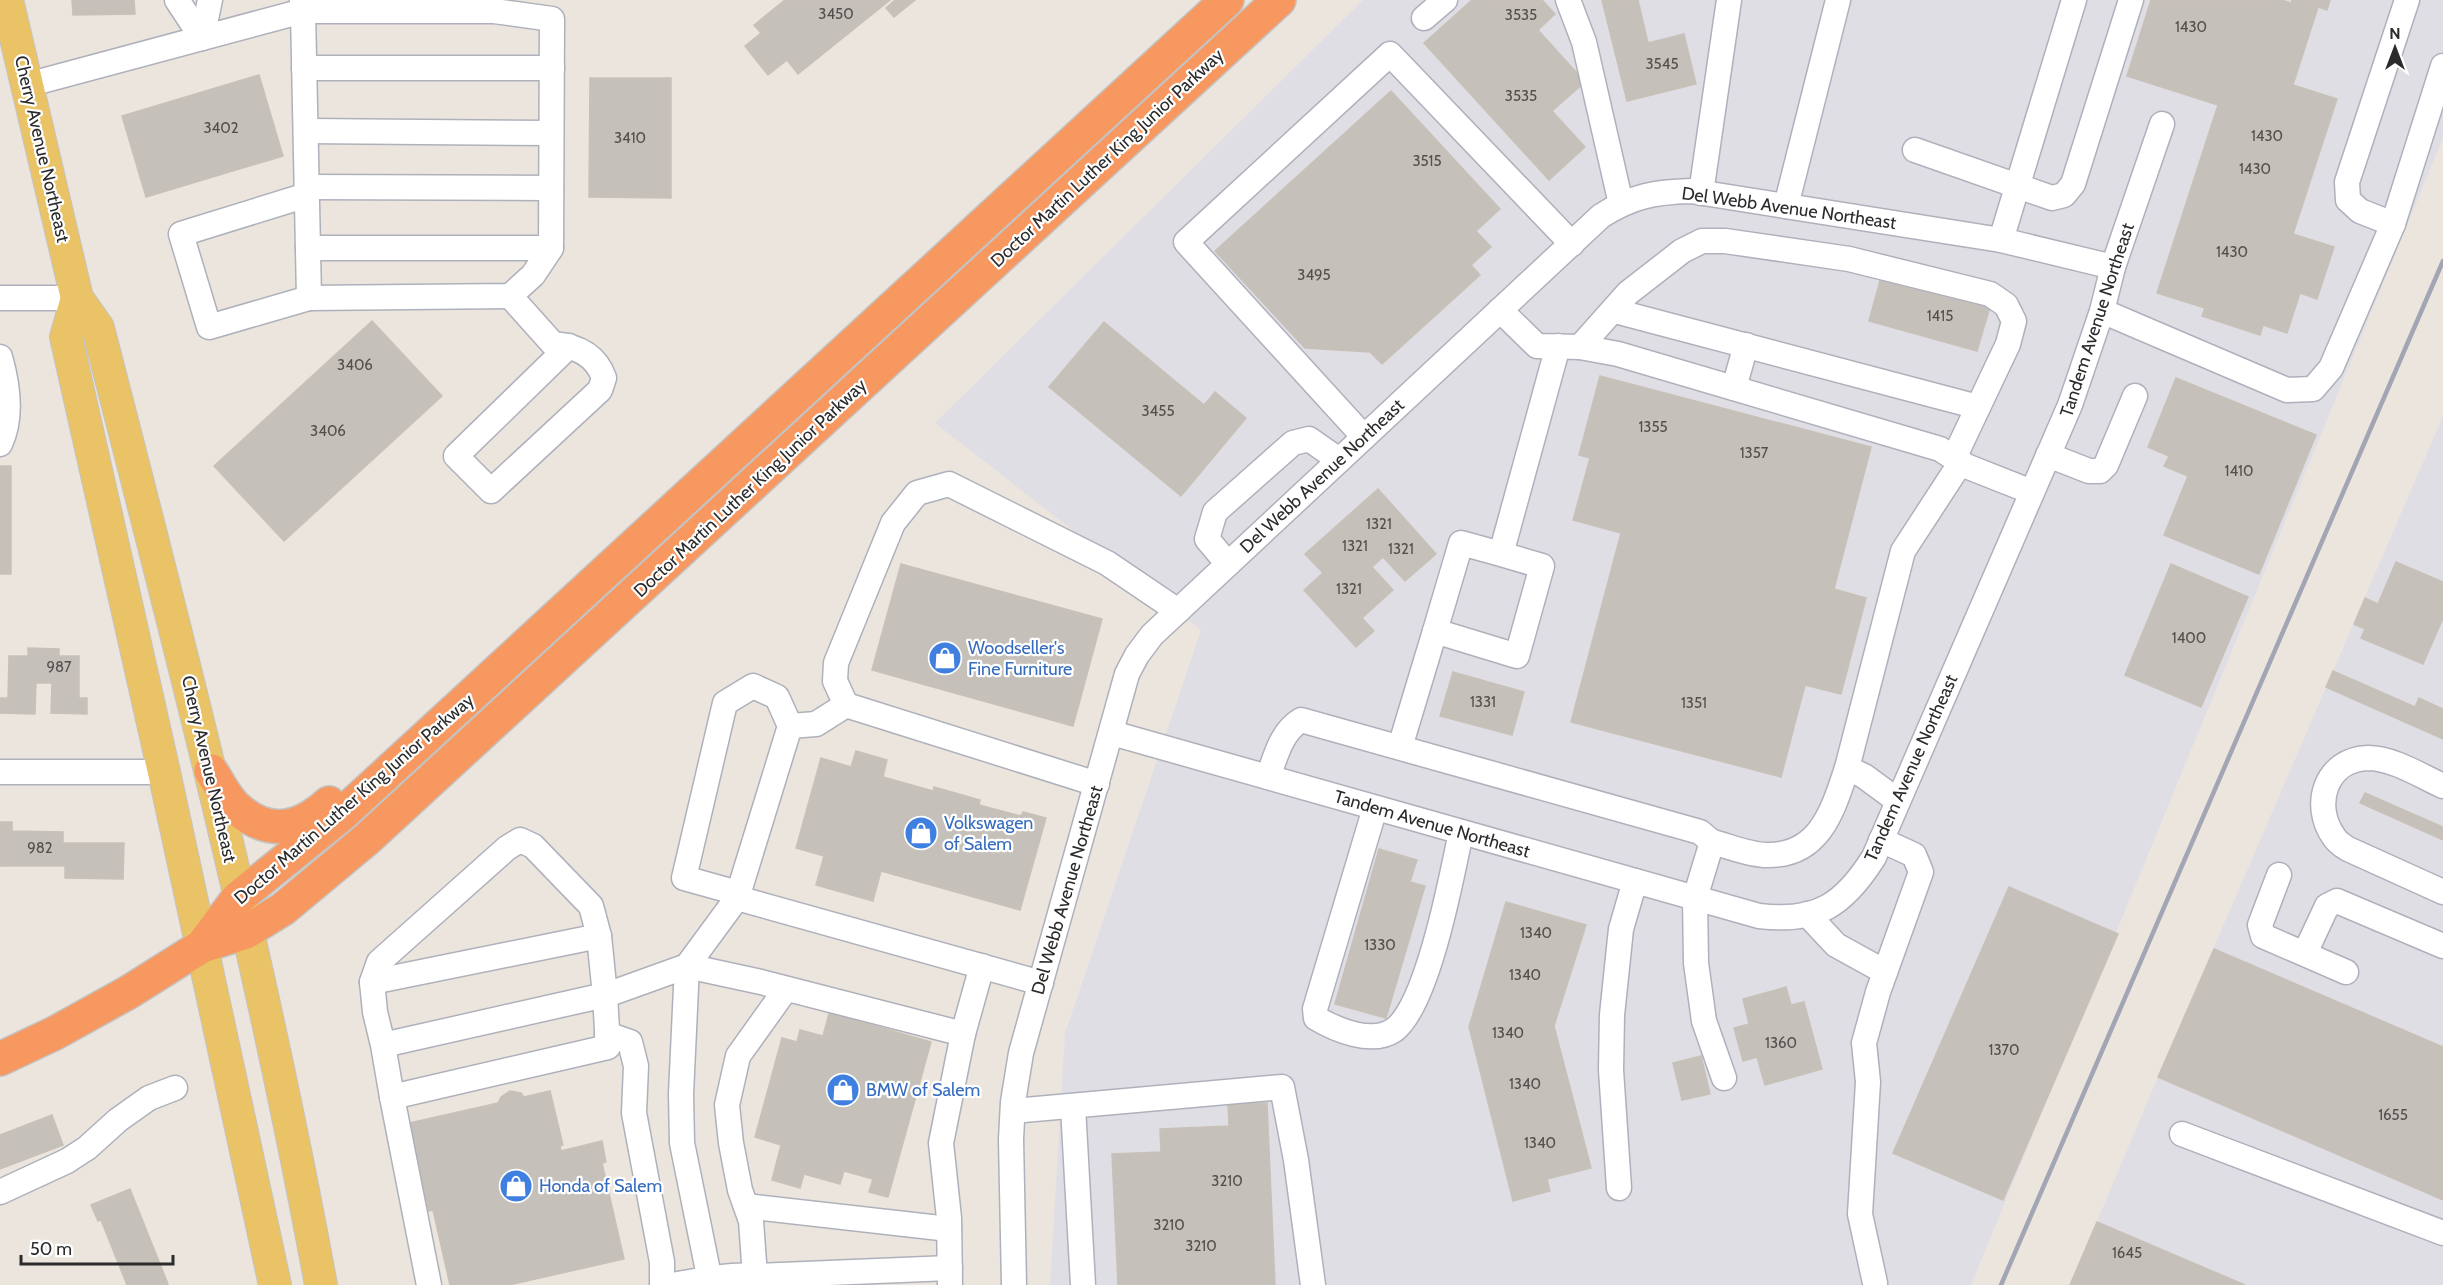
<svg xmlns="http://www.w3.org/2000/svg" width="2443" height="1285" viewBox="0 0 2443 1285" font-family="Cabin,sans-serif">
  <rect width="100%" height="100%" fill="#ece5de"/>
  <g fill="#e0dee5">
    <path d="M1363,0h1080v138l-472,1147h-921l15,-252 136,-403 -266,-207z"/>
    <path d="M2443,416v869h-373l88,-208z"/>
  </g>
  <g fill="#c5c0b9" stroke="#c7c1b8" stroke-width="1.5">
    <path d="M72,0h62l1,14 -62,1z"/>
    <path d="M785,0h105l-92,74 -11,-14 -19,15 -23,-29 16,-13 -7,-8z"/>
    <path d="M895,0h20l-21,17 -8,-9z"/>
    <path d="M1472,0h70l13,14 -17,16 47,52 -33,29 33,36 -36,33 -125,-137z"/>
    <path d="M1602,0h36l10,43 36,-9 12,50 -69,17z"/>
    <path d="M2151,0h130l10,3 1,-3h38l-3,10 -9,-3 -25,78 44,14 -44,135 41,13 -17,52 -17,-6 -13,40 -24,-8 -3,10 -58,-19 3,-8 -48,-15 61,-188 -91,-29z"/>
    <path d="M259,75l24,81 -137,41 -24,-81z"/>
    <path d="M590,78h81v120l-82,-1z"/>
    <path d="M1391,91l109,118 -24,22 15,16 -20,18 9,10 -98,89 -12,-12 -65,-4 -90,-97z"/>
    <path d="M1881,277l109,30 -13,44 -108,-30z"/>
    <path d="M372,321l70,75 -158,145 -70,-75z"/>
    <path d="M1104,322l100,83 11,-13 31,26 -65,78 -132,-109z"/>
    <path d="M1600,376l271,71 -37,142 32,9 -25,96 -36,-9 -24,92 -210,-55 50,-189 -48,-13 17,-62 -11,-3z"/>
    <path d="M2176,378l140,57 -57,139 -95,-39 24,-59 -24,-10 5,-10 -21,-9z"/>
    <rect x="0" y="466" width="11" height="108"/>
    <path d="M1378,489l58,65 -31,27 -22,-24 -11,10 21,23 -31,28 12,13 -18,16 -52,-57 19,-17 -18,-19z"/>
    <path d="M2396,562l47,20v36l-20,46 -62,-26 4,-9 -11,-5 11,-26 13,6z"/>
    <path d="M901,564l201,55 -29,107 -201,-56z"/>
    <path d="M2171,564l77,33 -47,110 -76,-32z"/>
    <path d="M28,648l31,1v7h20v42h8v16l-36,-1 1,-30h-16l-1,31 -35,-1v-15h8l1,-42h19z"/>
    <path d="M2333,671l82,36 4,-9 24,11v30l-117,-52z"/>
    <path d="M1453,672l71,20 -12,43 -72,-19z"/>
    <path d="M856,751l31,9 -4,17 50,14 1,-4 46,13 -1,5 42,11 2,-4 23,6 -26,92 -139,-39 -8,30 -57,-16 8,-29 -28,-8 25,-90 30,9z"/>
    <path d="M2365,793l78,34v13l-83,-37z"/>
    <path d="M0,822h12v9l51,1v11h61l-1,36 -58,-1v-12h-65z"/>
    <path d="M1379,849l38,11 -7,22 15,4 -39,132 -51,-14z"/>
    <path d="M2009,887l109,47 -115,266 -110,-47z"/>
    <path d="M1506,902l80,23 -32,101 37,142 -44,11 3,12 -37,10 -44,-174z"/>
    <path d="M2214,949l229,98v153l-285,-123z"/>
    <path d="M1786,987l5,18 13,-3 18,67 -57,16 -8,-28 -14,4 -9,-33 15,-4 -6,-25z"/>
    <path d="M830,1010l8,2 -1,3 94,27 -43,155 -19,-5 4,-13 -29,-8 -4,13 -36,-10 -4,14 -28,-8 9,-35 -26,-8 27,-99 15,4 3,-12 23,6z"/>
    <path d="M1701,1056l9,38 -28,6 -9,-37z"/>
    <path d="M510,1091l11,2 3,4 26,-6 13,54 -3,1 1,5 41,-10 4,21 -4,1 22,96 -115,26h-59l-17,-75 -4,1 -20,-88 89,-20 3,-6z"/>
    <path d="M1267,1103l8,182h-157l-6,-131 49,-2 -1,-23 69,-3 -1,-22z"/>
    <path d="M52,1115l11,30 -63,24v-34z"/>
    <path d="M130,1189l38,95 -2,1h-39l-26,-65 -3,1 -7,-16z"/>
    <path d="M2097,1222l148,63h-175z"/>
  </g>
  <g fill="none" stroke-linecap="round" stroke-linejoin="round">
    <defs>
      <g id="minor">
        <path d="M177,0l25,38"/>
        <path d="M1568,0l16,42 37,162"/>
        <path d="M303,11h191l58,8 -1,229 -18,27 -23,21 -201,2z"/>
        <path d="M1424,18l21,-18"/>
        <path d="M202,38l8,-38"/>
        <path d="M304,68h248"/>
        <path d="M27,85l276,-74 -1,-11"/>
        <path d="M306,131l245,2"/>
        <path d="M1915,150l137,48 12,-3 9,-11 58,-184"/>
        <path d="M307,187l244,1"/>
        <path d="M1701,193l28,-193"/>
        <path d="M307,195l-126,39 28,93 100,-29"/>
        <path d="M1786,206l52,-206"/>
        <path d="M2393,224l-33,-13 -12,-11 -1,-18 60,-182"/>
        <path d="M2001,240l73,-240"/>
        <path d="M308,248h243"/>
        <path d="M510,296l43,48c24,2 43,11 51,34l-4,12 -109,101 -35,-35 113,-110"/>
        <path d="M0,298h77"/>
        <path d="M1500,310l37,36 43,1 38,7 322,95 26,17 66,26"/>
        <path d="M1615,311l363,96"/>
        <path d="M2102,311l185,79 26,-1 18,-21 62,-144 50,-158"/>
        <path d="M1580,347l48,-54 54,-42 20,-10h23l124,18 141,35 16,11 8,16 -6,23 -54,114"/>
        <path d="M0,357c8,28 13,60 0,87"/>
        <path d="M1734,388l12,-43"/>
        <path d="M1364,437l-178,-195 204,-188 182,190"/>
        <path d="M2048,455l41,16h11l6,-6 29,-69"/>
        <path d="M1501,554l41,12 -25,90 -82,-25 26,-88 40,11 57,-208"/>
        <path d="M1228,564l-21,-25 8,-27 78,-69 16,-4 30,21"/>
        <path d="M846,705l-30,19 -26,2 -53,172 304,85"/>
        <path d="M1112,733l647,183c58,7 85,-11 115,-59l196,-452 32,-94 11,-44 49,-143"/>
        <path d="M1400,747l35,-116"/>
        <path d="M1847,768l56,-217 58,-89"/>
        <path d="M0,772h164"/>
        <path d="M1268,777c8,-21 13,-45 33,-57l399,112 12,10 -17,56 1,65 8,58 20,57"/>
        <path d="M1097,784l-251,-79 -11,-24 1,-18 57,-140 24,-30 32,-9 158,79 71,48"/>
        <path d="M2443,786c-22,-10 -50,-28 -75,-28 -42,1 -57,47 -34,79 3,5 9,9 14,12l95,43"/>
        <path d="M1375,808l-60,201 1,9c20,12 56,27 78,12 34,-25 58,-155 67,-198"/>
        <path d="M1712,842c17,4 37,13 55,13 53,1 66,-45 80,-87l17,8 34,25"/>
        <path d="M2279,875l-19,50 3,11 83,36"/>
        <path d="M738,893l-54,-15 41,-175 28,-17 24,11 13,29"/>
        <path d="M737,898l-50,68 74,16 202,52 19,-68"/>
        <path d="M1807,914l29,31 49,27"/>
        <path d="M2305,953l22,-47 10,-5 106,45"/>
        <path d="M372,982l227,-46"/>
        <path d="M786,989l-48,67 -11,49 4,38 9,47 11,31 4,55 195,-8"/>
        <path d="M607,1034l23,8 6,24 -2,47 28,149v23"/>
        <path d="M383,1045l9,52 216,-50 -3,-52 -6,-59 -8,-30 -58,-60 -13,-6 -13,8 -128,114 -7,20 3,30 8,33 222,-50 7,-2 75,-27 -6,128 1,49 26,128 1,14"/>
        <path d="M392,1097l37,188"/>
        <path d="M1073,1107l10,178"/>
        <path d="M1013,1111l269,-24 14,73 17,125"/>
        <path d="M2182,1134l261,99"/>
        <path d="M1619,1188l-8,-118 1,-55 9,-86 14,-48"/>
        <path d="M0,1192l67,-31 20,-13 31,-28 31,-22 26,-10"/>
        <path d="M746,1206l203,23"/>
        <path d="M1875,1283l-15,-69 8,-132 -4,-39 14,-51 43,-120 -7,-17 -33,-15"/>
        <path d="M673,1285c27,-5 55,-11 82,-9l2,9"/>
        <path d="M950,1285l-1,-67 -8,-75 22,-109"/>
        <path d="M1014,1285l-3,-146 2,-37 8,-49 106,-379 10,-19 15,-20 449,-419c31,-20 54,-24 90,-25l310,49 112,27"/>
      </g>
      <g id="major">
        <path d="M7,0l70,298 21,30c82,317 164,635 223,957"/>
        <path d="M77,298l-11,39 98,435 111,513"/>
      </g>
      <g id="highway">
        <path d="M211,771c8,12 16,29 27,38 32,28 62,20 91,-6"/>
        <path d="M202,946l36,-48 102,-82 887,-816"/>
        <path d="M0,1059l55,-26 74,-41 73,-46 44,-14 37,-23 84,-70 912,-839"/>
      </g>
    </defs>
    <use href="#minor" stroke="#aeb1bb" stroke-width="27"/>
    <use href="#major" stroke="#c4c4c4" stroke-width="34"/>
    <use href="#highway" stroke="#c4c4c4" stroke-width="36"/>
    <use href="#minor" stroke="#fff" stroke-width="24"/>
    <use href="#major" stroke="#e9c366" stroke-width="32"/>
    <use href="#highway" stroke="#f6985f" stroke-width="33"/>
    <path stroke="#a1a5b4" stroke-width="4.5" d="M2001,1285l442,-1024"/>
  </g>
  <defs>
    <symbol id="shop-disc" viewBox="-11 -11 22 22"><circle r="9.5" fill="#3f7fe0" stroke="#fff"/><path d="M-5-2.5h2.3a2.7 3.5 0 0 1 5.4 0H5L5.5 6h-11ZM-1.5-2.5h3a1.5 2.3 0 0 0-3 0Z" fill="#fff"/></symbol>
  </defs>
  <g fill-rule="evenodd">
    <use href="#shop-disc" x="926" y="639" width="38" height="38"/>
    <use href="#shop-disc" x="902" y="814" width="38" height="38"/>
    <use href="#shop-disc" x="824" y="1071" width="38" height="38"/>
    <use href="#shop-disc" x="497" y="1167" width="38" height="38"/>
  </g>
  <g text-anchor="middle" stroke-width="4.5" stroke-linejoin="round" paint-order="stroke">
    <g font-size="15" fill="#52504e">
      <text x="836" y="19">3450</text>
      <text x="1521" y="20">3535</text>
      <text x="2191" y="32">1430</text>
      <text x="1662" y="69">3545</text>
      <text x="1521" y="101">3535</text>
      <text x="221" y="133">3402</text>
      <text x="2267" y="141">1430</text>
      <text x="630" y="143">3410</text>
      <text x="1427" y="166">3515</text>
      <text x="2255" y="174">1430</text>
      <text x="2232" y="257">1430</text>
      <text x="1314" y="280">3495</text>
      <text x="1940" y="321">1415</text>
      <text x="355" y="370">3406</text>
      <text x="1158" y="416">3455</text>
      <text x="1653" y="432">1355</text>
      <text x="328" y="436">3406</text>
      <text x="1754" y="458">1357</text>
      <text x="2239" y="476">1410</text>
      <text x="1379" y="529">1321</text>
      <text x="1355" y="551">1321</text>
      <text x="1401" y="554">1321</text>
      <text x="1349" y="594">1321</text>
      <text x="2189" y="643">1400</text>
      <text x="59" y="672">987</text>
      <text x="1483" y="707">1331</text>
      <text x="1694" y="708">1351</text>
      <text x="40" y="853">982</text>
      <text x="1536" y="938">1340</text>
      <text x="1380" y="950">1330</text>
      <text x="1525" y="980">1340</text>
      <text x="1508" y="1038">1340</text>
      <text x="1781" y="1048">1360</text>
      <text x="2004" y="1055">1370</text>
      <text x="1525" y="1089">1340</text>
      <text x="2393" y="1120">1655</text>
      <text x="1540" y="1148">1340</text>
      <text x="1227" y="1186">3210</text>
      <text x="1169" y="1230">3210</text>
      <text x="1201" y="1251">3210</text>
      <text x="2127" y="1258">1645</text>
    </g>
    <g font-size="18" fill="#2b2b2b" stroke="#fff">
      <text transform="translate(42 149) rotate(77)" y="6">Cherry Avenue Northeast</text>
      <text transform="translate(1107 158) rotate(-43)" y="6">Doctor Martin Luther King Junior Parkway</text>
      <text transform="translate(1789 208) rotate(8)" y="6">Del Webb Avenue Northeast</text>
      <text transform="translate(2097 320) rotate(-72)" y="6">Tandem Avenue Northeast</text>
      <text transform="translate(1322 476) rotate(-43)" y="6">Del Webb Avenue Northeast</text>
      <text transform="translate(750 488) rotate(-43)" y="6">Doctor Martin Luther King Junior Parkway</text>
      <text transform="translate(1911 768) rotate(-66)" y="6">Tandem Avenue Northeast</text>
      <text transform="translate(209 769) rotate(77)" y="6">Cherry Avenue Northeast</text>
      <text transform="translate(354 799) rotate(-41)" y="6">Doctor Martin Luther King Junior Parkway</text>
      <text transform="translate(1432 824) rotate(16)" y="6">Tandem Avenue Northeast</text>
      <text transform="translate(1067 890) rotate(-74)" y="6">Del Webb Avenue Northeast</text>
    </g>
    <g font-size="18" fill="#366cbe" stroke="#fff" text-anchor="start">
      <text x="968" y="654">Woodseller's<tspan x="968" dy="21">Fine Furniture</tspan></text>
      <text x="944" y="829">Volkswagen<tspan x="944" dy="21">of Salem</tspan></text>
      <text x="866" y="1096">BMW of Salem</text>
      <text x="539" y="1192">Honda of Salem</text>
    </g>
  </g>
  <g transform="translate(2395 48)" stroke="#ffffff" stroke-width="4.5" paint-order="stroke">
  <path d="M0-4.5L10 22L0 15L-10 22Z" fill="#2b2b2b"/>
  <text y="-9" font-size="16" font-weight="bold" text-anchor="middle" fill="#2b2b2b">N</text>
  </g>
  <path d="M21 1255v9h152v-9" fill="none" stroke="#2b2b2b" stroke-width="3"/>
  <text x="30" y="1255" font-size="18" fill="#2b2b2b" stroke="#ffffff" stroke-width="4.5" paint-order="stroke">50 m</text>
</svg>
